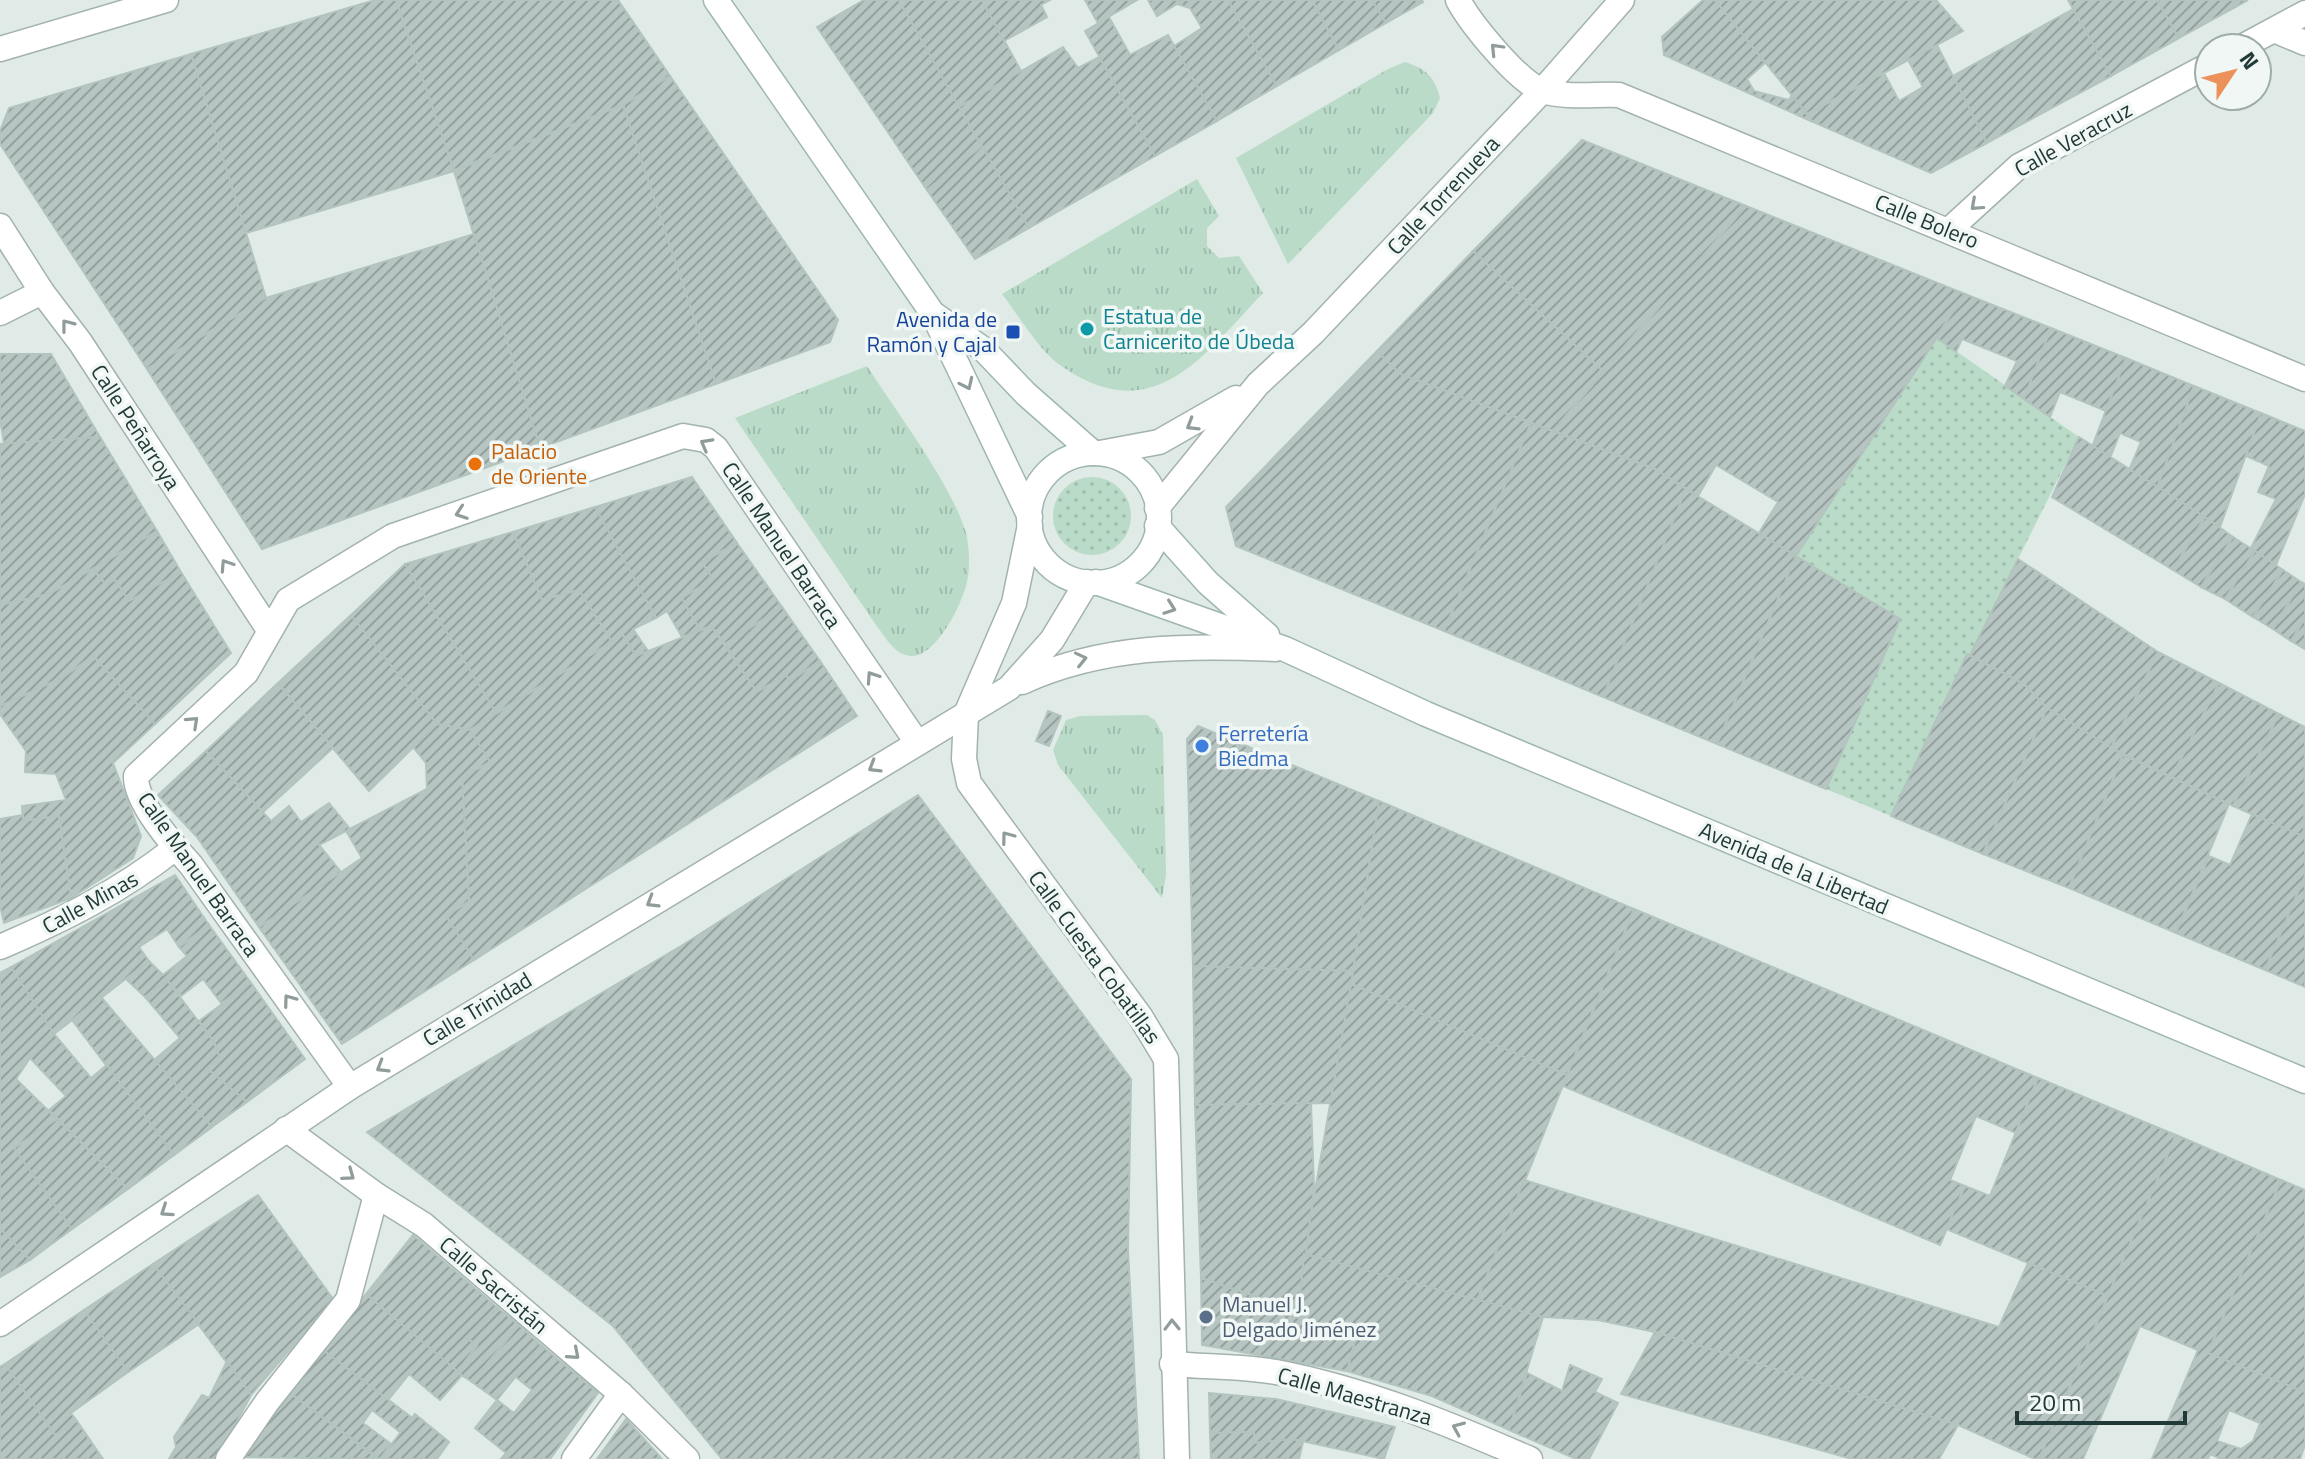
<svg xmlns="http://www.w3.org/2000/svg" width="2305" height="1459" viewBox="0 0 2305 1459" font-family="'Titillium Web',sans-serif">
  <defs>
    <pattern id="grass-dots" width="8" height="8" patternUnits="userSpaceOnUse" patternTransform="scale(2)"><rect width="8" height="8" fill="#b9dbc7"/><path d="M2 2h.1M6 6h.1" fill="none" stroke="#9fbdac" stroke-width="1.8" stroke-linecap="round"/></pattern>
    <pattern id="park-tufts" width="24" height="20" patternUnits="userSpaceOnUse" patternTransform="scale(2)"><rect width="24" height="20" fill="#b9dbc7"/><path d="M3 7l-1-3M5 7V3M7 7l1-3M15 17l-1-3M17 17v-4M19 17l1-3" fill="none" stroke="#9fbdac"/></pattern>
    <pattern id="building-hatch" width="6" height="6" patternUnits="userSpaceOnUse" patternTransform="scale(2)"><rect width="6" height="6" fill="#b6c5c1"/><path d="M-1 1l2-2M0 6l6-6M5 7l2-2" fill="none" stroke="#94a19e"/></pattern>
  </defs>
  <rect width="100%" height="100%" fill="#e0ebe7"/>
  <g fill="url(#grass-dots)">
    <path d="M1936,337l143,100 -109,218 -3,-1 -76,162 -65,-27 73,-170 -103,-63z"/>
    <circle cx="1092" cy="516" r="39"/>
  </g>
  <g fill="url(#park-tufts)">
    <path d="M1405,62c21,7 29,14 35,36l-7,15 -145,151 -52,-106 152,-89z"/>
    <path d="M1197,179l22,37 -12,12v18l12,12 20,-2 24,37c-60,63 -110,138 -203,72 -20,-13 -43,-52 -58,-71z"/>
    <path d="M867,366c28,44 85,119 99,167 3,12 4,31 2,43 -2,22 -34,89 -62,79 -13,-3 -22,-20 -30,-30l-141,-207z"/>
    <path d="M1147,715l8,5 8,15 3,140 -4,23 -104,-133 -5,-15 13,-30 14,-4z"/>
  </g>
  <g fill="url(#building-hatch)" stroke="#b3c4bf" stroke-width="2" fill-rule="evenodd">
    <path d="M375,0h21l58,171 -208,62 -55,-179z"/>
    <path d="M396,0h222l52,76 -47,29 -169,65z"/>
    <path d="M864,0h35l83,146 -55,44 -110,-163z"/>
    <path d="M899,0h83l39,71 -62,36z"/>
    <path d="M982,0h68l-9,5 6,12 -43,24z"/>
    <path d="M1085,0h52l-39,23z"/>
    <path d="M1148,0h80l49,86 -60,35 -43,-75 28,-18 -12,-20 -13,-4 -20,12z"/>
    <path d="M1228,0h84l27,50 -62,36z"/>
    <path d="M1312,0h60l14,23 -47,27z"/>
    <path d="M1372,0h50l1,2 -37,21z"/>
    <path d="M1703,0h12l50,63 -18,16 7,12 35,9 3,-5 21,27 -149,-67 -2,-18z"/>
    <path d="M1715,0h221l27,31 -156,83z"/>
    <path d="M2068,0h89l22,38 -68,38z"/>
    <path d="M2157,0h91l-69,38z"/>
    <path d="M2073,9l38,67 -124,67 -34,-67z"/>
    <path d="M1109,17l21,38 38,-20 49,86 -62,35 -70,-125z"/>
    <path d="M1937,45l50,98 -56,30 -118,-51 -6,-8 77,-41 15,28 24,-14 -15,-27z"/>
    <path d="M1063,47l15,21 21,-11 56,99 -126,72 -70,-121z"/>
    <path d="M191,54l75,244 -119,71 -147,-225v-13l9,-23z"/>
    <path d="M670,76l168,244 -8,22 -114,42 -93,-279z"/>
    <path d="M623,105l93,279 -176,64 -86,-277z"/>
    <path d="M1582,140l164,66 -143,165 -130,-120z"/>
    <path d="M982,146l47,82 -54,31 -48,-69z"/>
    <path d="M1746,206l219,88 -169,262 -37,-23 19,-31 -62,-37 -18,31 -43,-27 -102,-38z"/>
    <path d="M474,234l66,214 -278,101 -115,-180 119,-71z"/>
    <path d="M1473,251l130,120 -50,60 -153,-57 -23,-23z"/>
    <path d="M1965,294l86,34 -27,71 -19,-13 12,-25 -55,-22 -6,13 -20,-15z"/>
    <path d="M2051,328l75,30 -20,53 -46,-19 -10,25 -26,-18z"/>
    <path d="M1377,351l23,23 131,49 -87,208 -208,-85 -10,-39z"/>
    <path d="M0,354h51l49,83 -96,7 -4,-25z"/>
    <path d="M2126,358l68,28 -37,102 -28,-18 12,-28 -21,-9 -10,25 -18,-11z"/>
    <path d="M2194,386l67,27 -41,114 -63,-39z"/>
    <path d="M2261,413l44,18v63l-29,71 -25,-17 25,-49 -18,-7 11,-26 -23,-10z"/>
    <path d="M1531,423l124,46 31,20 -83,208 -159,-66z"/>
    <path d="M100,437l57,94 -108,63 -49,11v-161z"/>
    <path d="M2079,437l126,80 -32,53 -121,-73z"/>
    <path d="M692,477l45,66 -35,19 11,17 -31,19 18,32 -18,7 -15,-26 -11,7 -61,-111z"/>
    <path d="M1686,489l110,67 -79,188 -114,-47z"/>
    <path d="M595,507l61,111 -23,11 15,22 -12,5 -13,-21 -11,7 -33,-52 -37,10 -29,-68z"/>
    <path d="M2205,517l28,20 -32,50 -28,-17z"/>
    <path d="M157,531l24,41 -52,29 -14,-21 -9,5 -13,-16z"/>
    <path d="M513,532l29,68 37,-10 33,52 -116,71 -91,-149z"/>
    <path d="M2233,537l22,14 -30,48 -24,-12z"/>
    <path d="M737,543l45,64 -57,37 -14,-18 -11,4 -18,-32 31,-19 -11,-17z"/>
    <path d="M2255,551l28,19 -30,47 -28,-18z"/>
    <path d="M1796,556l104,63 -74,170 -109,-45z"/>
    <path d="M2018,559l140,93 -47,96 -64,-40 -23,-24 -54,-29z"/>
    <path d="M405,564l91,149 -26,17 -33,-6 -86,-109z"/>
    <path d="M93,569l13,16 9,-5 14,21 52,-29 50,81 -76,71 -62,-68 -31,22 -62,28v-101l49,-11z"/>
    <path d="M2283,570l18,12 -28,47 -20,-12z"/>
    <path d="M2301,582l4,2v34l-14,23 -18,-12z"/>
    <path d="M782,607l38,54 -30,20 -4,-6 -29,17 -32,-48z"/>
    <path d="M351,615l86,109 -68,67 -91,-108z"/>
    <path d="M2305,618v31l-14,-8z"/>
    <path d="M711,626l46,66 29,-17 4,6 30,-20 37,55 -383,244 -28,-44 23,-15 -7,-124 28,-15 -20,-32 153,-95 13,21z"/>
    <path d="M2158,652l61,31 -47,94 -61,-29z"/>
    <path d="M1967,654l57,30 23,24 -64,146 -92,-38z"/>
    <path d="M93,656l62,68 -42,39 28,73 -8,22 -62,40 -12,-82 -36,5 -1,-15 44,-6 -10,-26 -31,-2 1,-21 -26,-37v-8l62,-28z"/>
    <path d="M278,683l55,65 -70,64 -57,-61z"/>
    <path d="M2219,683l60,31 -46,92 -61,-29z"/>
    <path d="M2047,708l76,47 -54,133 -86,-34z"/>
    <path d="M1048,711l13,5 -12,30 -13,-5z"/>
    <path d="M2279,714l26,13 -1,110 -71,-31z"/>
    <path d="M437,724l33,6 20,32 -28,15 7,124 -23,15 28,44 -132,84 -83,-117 103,-69 -16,-27 81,-42 -1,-26 -13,-16z"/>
    <path d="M1198,726l181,75 -26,170 -160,-5 -6,-227z"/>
    <path d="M206,751l65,70 18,-15 12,16 28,-19 21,26 -31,16 22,27 -82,55 -62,-90 -39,-42z"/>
    <path d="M2123,755l106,49 -53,129 -107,-45z"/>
    <path d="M918,795l213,284 -3,171 11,209h-417l-109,-133 -246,-194 314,-186z"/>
    <path d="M1379,801l255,108 -67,166 -216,-91z"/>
    <path d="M2252,814l53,23v39l-40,94 -89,-37 33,-77 21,9z"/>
    <path d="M23,815v6l36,-5 12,82 -67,25 -4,-17v-87z"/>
    <path d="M175,875l34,50 -30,22 -12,-18 -28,18 10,14 -95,73 -43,-67z"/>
    <path d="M2305,876v111l-40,-17z"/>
    <path d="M1634,909l404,169 -22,55 -40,-17 -26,64 15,6 -25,59 -377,-159z"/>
    <path d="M209,925l42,58 -30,20 -18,-24 -22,17 -14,-16 -22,17 -19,-18 23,-18 14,14 24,-19 -8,-9z"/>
    <path d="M1193,966l160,5 -20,132 -138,2z"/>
    <path d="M11,967l43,67 -24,24 -14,21 41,40 -43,29 58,81 -42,31 -30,-32v-255z"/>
    <path d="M167,980l47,62 6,16 -13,10 40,34 -35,25 -58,-67 26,-22 -35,-41z"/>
    <path d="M251,983l54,76 -58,43 -40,-34 13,-10 -6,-16 -15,-21z"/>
    <path d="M1351,984l216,91 -90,226 -173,-47z"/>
    <path d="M101,997l111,130 -38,28 -102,-135z"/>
    <path d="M54,1034l37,44 16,-13 67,90 -46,34 -79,-79 17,-14 -36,-38z"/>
    <path d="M2038,1078l138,57 -68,161 -162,-67 19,-43 25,10z"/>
    <path d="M1311,1103l3,85 -15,123 -98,-33 -6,-173z"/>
    <path d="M57,1119l71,70 -56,40 -58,-81z"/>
    <path d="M2176,1135l105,45 -73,173 97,39v53l-5,14h-79l-11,-5 -2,5h-56l46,-109 -58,-24 -57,133h-44zM2229,1410l31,13 -7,18 -12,8 -24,-8z"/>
    <path d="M1524,1180l475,147 29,-64 80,33 -69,163h-4l-77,-34 -303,-93 -57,-12 -55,-3 -66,-16z"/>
    <path d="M2281,1180l24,10v202l-97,-39z"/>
    <path d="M258,1195l75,104 -82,96 -98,-131z"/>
    <path d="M0,1228l30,32 -30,17z"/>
    <path d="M413,1235l85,73 -32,29 11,9 -20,26 -91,-78z"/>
    <path d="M1304,1254l239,63 -34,113 -77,-34 -85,-25 10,-38 -59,-15z"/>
    <path d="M153,1264l46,60 -71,48 -44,-62z"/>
    <path d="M1201,1278l98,33 -1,7 59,15 -10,38 -145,-26z"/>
    <path d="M366,1294l96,81 -22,25 -31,-26 -21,26 -65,-50z"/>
    <path d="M498,1308l21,17 -47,57 -15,-10 20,-26 -11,-9z"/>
    <path d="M84,1310l44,62 -57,41 6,8 -22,14 -50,-71z"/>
    <path d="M519,1325l22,20 -44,55 -25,-18z"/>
    <path d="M1655,1332l303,93 -19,34h-87l-231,-65z"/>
    <path d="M541,1345l57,48 -48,66h-49l5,-6 -31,-25 22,-28 17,13 18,-23 -16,-13z"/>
    <path d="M323,1350l88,67 -11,15 -28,-22 -9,13 28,21 -11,15 -90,-66z"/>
    <path d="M227,1361l24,34 -34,64h-48l7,-12 -2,-10 28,-42 7,3z"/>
    <path d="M5,1364l50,71 22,-14 26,38h-103v-92z"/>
    <path d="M1570,1365l32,14 -7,13 23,11 -29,56h-13l-67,-29 18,-57 35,18z"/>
    <path d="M290,1393l88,66 -137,-2z"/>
    <path d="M1209,1393l67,6 119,28 -11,32 -91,-20 -39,4v-11l-44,1z"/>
    <path d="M415,1414l34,28 -12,17h-57z"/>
    <path d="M626,1419l36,40h-65z"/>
    <path d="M1254,1432v11l39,-4 10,3 -4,17h-88l-1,-26z"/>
  </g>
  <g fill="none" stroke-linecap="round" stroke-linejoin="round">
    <defs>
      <g id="minor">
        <path d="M1458,0c13,24 60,82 85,91 22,7 53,3 76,4l686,284"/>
        <path d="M2274,30l31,13"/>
        <path d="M2240,48l65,-35"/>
        <path d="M0,49l166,-49"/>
        <path d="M0,226l42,66 38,50 189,288"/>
        <path d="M1949,230l70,-64 190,-101"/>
        <path d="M0,313l42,-21"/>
        <path d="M966,714l-2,45 5,24 171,233 26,43 11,400"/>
        <path d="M0,947c63,-27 121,-56 175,-99"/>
        <path d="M350,1087l-159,-222c-17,-19 -56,-63 -55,-89l110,-103 42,-73 105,-64 290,-100 23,4 10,8 200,293"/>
        <path d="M286,1129l90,66 48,30 197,169 66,65"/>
        <path d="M1172,1364c34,3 71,2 104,8 89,17 171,51 254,87"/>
        <path d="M228,1459l39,-57 81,-102 28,-105"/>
        <path d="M574,1459l47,-65"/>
      </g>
      <g id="tertiary">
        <path d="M1100,453l59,-11 77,-44"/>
        <path d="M1157,508l101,-124 55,-51 229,-242 80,-91"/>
        <path d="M1022,682c81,-37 166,-37 254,-33"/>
        <path d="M966,714l48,-111 16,-78"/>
        <path d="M0,1324l350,-237 659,-399 43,-48 35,-58"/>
      </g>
      <g id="secondary">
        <path d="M716,0l217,314 97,203"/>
        <path d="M935,315l48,34 43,45 67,59"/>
        <circle cx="1094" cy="518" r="65"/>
        <path d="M1157,526l51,57 59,52"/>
        <path d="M1096,582l189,67 141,65 879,367"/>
      </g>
    </defs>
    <use href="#minor" stroke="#a3b2af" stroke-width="27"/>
    <use href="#tertiary" stroke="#a3b2af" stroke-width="27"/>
    <use href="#secondary" stroke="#9fb6b1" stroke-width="27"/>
    <use href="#minor" stroke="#fff" stroke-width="24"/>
    <use href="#tertiary" stroke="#fff" stroke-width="24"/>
    <use href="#secondary" stroke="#fff" stroke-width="24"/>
  </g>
  <defs><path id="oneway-chevron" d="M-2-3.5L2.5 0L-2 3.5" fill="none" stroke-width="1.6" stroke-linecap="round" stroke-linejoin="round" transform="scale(2)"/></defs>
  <g stroke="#909c9b">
    <use href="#oneway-chevron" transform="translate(1496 49) rotate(-134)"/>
    <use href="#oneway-chevron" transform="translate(1976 205) rotate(138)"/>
    <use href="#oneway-chevron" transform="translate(67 325) rotate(-128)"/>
    <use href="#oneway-chevron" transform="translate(967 384) rotate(65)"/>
    <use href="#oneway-chevron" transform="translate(1192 425) rotate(149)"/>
    <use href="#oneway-chevron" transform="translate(706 444) rotate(-151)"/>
    <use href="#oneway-chevron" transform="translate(461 513) rotate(161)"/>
    <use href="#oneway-chevron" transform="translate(226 565) rotate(-123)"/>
    <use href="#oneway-chevron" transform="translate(1170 608) rotate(20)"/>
    <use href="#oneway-chevron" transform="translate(1081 659) rotate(-13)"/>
    <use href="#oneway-chevron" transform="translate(872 677) rotate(-124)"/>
    <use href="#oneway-chevron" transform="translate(193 722) rotate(-43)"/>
    <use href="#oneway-chevron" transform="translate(874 767) rotate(149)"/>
    <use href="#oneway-chevron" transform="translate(1007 837) rotate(-127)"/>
    <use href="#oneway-chevron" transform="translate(652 902) rotate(149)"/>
    <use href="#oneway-chevron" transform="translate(289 1000) rotate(-126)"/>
    <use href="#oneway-chevron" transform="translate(382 1067) rotate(149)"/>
    <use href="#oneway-chevron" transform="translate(349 1175) rotate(36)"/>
    <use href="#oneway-chevron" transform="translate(166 1211) rotate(146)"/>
    <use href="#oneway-chevron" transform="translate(1172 1325) rotate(-91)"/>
    <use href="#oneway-chevron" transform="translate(574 1354) rotate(41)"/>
    <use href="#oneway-chevron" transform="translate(1458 1428) rotate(-157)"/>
  </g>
  <circle fill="#0f9aa8" stroke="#f0f7f5" stroke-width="3" cx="1087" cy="329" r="8"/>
  <rect fill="#1a4fb4" stroke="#f0f7f5" stroke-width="3" x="1005" y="324" width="16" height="16" rx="4"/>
  <circle fill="#e8710a" stroke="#f0f7f5" stroke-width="3" cx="475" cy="464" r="8"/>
  <circle fill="#3f7fe0" stroke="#f0f7f5" stroke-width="3" cx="1202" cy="746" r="8"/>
  <circle fill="#5c6f8a" stroke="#f0f7f5" stroke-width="3" cx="1206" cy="1317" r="8"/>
  <g text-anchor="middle" stroke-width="7" stroke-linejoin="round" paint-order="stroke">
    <g font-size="22" fill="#213a37" stroke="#f0f7f5">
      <text transform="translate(2073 139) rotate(-29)" y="8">Calle Veracruz</text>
      <text transform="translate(1443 195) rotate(-47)" y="8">Calle Torrenueva</text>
      <text transform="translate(1927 221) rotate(22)" y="8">Calle Bolero</text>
      <text transform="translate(136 427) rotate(57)" y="8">Calle Peñarroya</text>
      <text transform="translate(782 545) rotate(56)" y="8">Calle Manuel Barraca</text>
      <text transform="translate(1794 868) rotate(23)" y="8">Avenida de la Libertad</text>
      <text transform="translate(199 874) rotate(55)" y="8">Calle Manuel Barraca</text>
      <text transform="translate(90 902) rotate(-29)" y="8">Calle Minas</text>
      <text transform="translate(1095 957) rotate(54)" y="8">Calle Cuesta Cobatillas</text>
      <text transform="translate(477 1009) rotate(-31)" y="8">Calle Trinidad</text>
      <text transform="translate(494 1285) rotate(41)" y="8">Calle Sacristán</text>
      <text transform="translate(1355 1396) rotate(16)" y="8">Calle Maestranza</text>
    </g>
    <g font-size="22" fill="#0d838f" stroke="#f0f7f5" text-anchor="start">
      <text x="1103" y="324">Estatua de<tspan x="1103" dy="25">Carnicerito de Úbeda</tspan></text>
    </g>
    <g font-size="22" fill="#164399" stroke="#f0f7f5" text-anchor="end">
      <text x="997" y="327">Avenida de<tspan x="997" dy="25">Ramón y Cajal</tspan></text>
    </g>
    <g font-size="22" fill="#c56008" stroke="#f0f7f5" text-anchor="start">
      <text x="491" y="459">Palacio<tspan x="491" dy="25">de Oriente</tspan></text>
    </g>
    <g font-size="22" fill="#366cbe" stroke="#f0f7f5" text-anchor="start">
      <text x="1218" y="741">Ferretería<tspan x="1218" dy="25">Biedma</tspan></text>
    </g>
    <g font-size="22" fill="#4e5e75" stroke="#f0f7f5" text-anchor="start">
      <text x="1222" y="1312">Manuel J.<tspan x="1222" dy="25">Delgado Jiménez</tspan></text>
    </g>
  </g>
  <g transform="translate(2233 72) rotate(55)"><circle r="38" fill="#f0f7f5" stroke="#9daba9" stroke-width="2"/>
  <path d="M0-6L14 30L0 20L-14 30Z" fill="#ed915b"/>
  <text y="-12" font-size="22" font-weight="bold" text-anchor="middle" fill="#213a37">N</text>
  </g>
  <path d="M2017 1411v12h168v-12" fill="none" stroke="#213a37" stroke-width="4"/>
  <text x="2029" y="1411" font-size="24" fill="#213a37" stroke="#f0f7f5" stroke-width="6" paint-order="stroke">20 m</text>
</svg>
